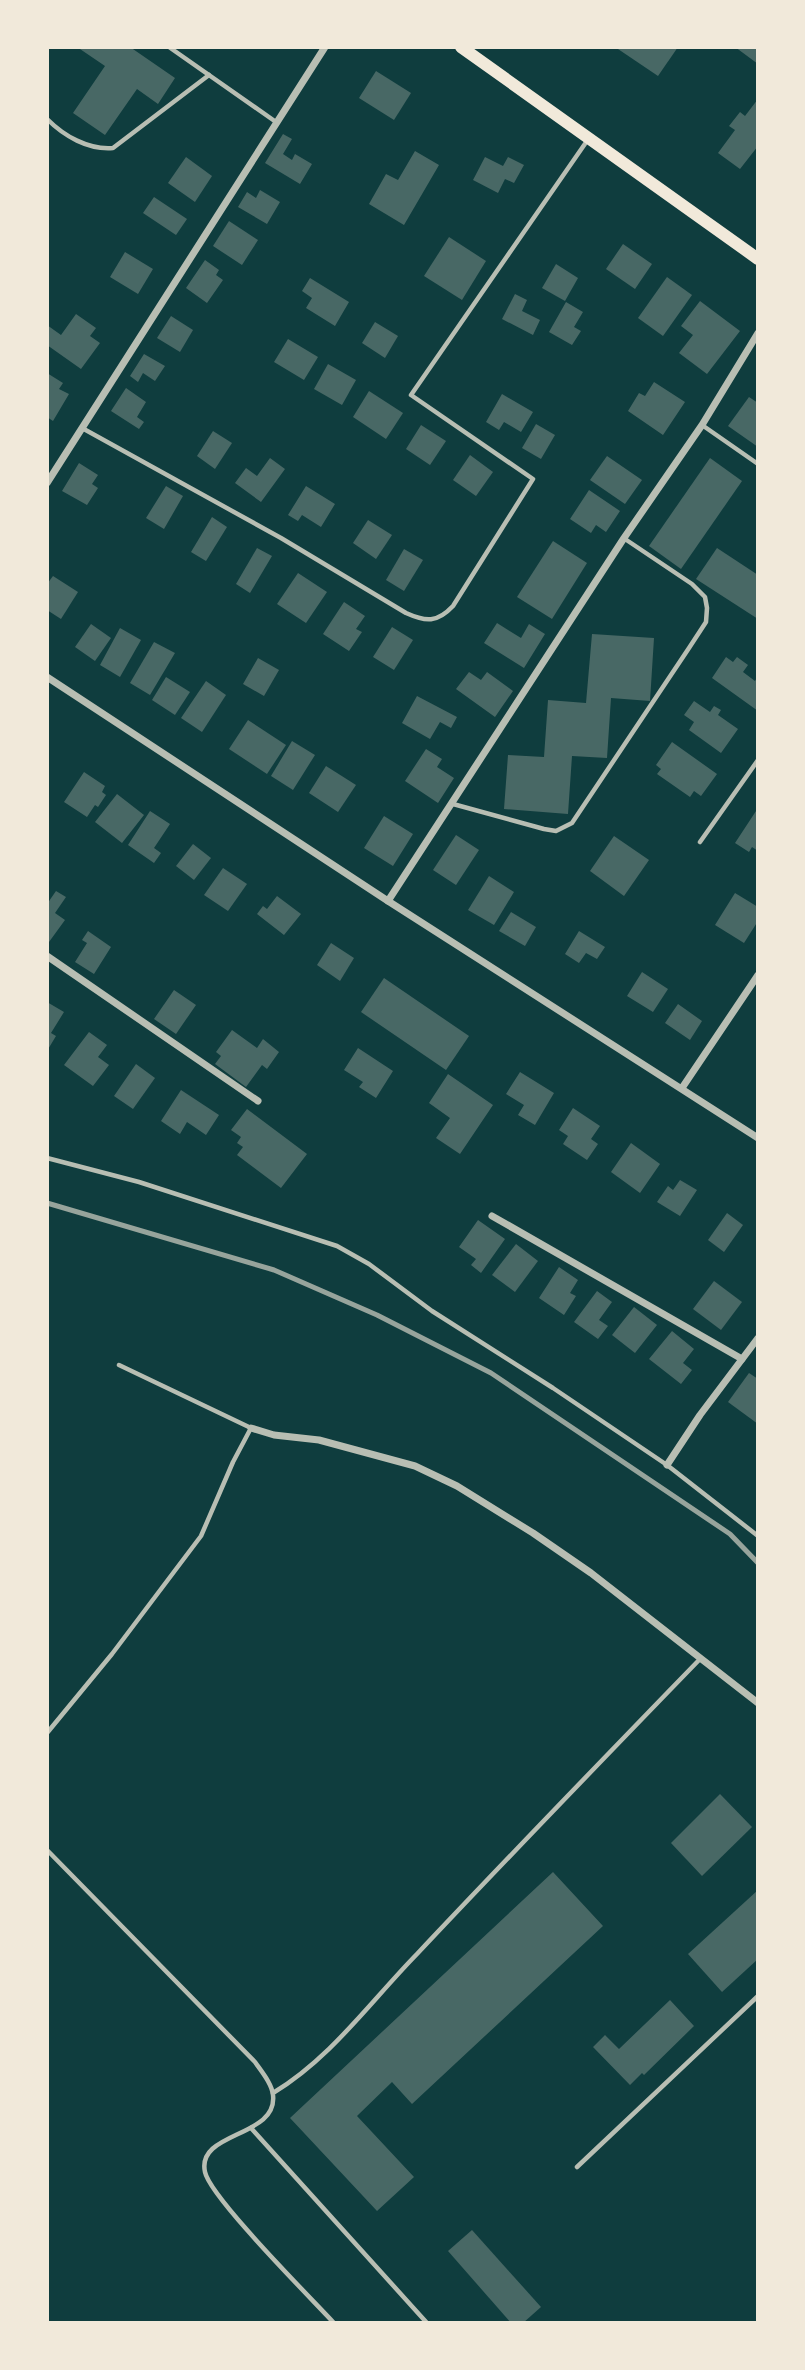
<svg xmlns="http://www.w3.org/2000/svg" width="805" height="2370" viewBox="0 0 805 2370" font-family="Inter,sans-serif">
  <rect width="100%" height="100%" fill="#0f3d3e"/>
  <g fill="#486865">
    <path d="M77,47h53l45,31 -17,26 -21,-15 -32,46 -32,-22 32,-47z"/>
    <path d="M615,47h63l-20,29z"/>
    <path d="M735,47h23v17z"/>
    <path d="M376,71l35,22 -17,27 -35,-22z"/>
    <path d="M758,99v47l-18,23 -22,-16 17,-23 -6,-4 11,-14 5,4z"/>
    <path d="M283,134l9,5 -9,15 9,6 3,-6 17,10 -12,20 -35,-21z"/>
    <path d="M415,151l24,14 -35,60 -35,-21 17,-30 12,6z"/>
    <path d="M186,157l26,19 -17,26 -27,-19z"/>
    <path d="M485,157l18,9 5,-9 16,8 -10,18 -9,-4 -7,14 -25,-13z"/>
    <path d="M260,190l20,12 -13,22 -29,-17 9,-15 9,6z"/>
    <path d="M154,197l33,22 -11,16 -33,-22z"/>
    <path d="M229,221l29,19 -16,25 -29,-19z"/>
    <path d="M449,237l37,24 -24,39 -38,-24z"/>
    <path d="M623,244l29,20 -17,25 -29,-20z"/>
    <path d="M125,252l28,17 -15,25 -28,-17z"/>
    <path d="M205,260l14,10 -3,5 7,5 -16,23 -21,-15z"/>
    <path d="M556,264l22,14 -13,23 -23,-13z"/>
    <path d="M667,277l25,18 -29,41 -25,-18z"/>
    <path d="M310,278l39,24 -14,24 -29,-18 6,-10 -10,-7z"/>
    <path d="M515,294l12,6 -5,11 18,9 -7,15 -31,-16z"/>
    <path d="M700,301l40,30 -33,43 -28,-21 14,-18 -12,-9z"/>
    <path d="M566,302l17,10 -9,15 7,4 -9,14 -23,-13z"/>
    <path d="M76,314l20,14 -6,8 10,7 -19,26 -34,-24v-20l14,10z"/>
    <path d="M171,316l22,14 -13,22 -23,-14z"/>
    <path d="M375,322l23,14 -13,22 -23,-15z"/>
    <path d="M288,339l30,18 -14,23 -30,-18z"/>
    <path d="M144,354l21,12 -10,15 -12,-8 -5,9 -8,-6z"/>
    <path d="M328,364l28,16 -14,25 -28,-16z"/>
    <path d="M47,373l16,10 -4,6 10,5 -16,27 -6,-4z"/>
    <path d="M654,382l31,20 -22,33 -35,-24 11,-18 6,3z"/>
    <path d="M126,388l20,14 -9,15 7,5 -5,7 -28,-18z"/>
    <path d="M369,391l34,22 -17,26 -33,-22z"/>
    <path d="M502,394l31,18 -12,20 -17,-10 -5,8 -13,-8z"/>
    <path d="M749,397l9,6v44l-30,-21z"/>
    <path d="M536,424l19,11 -14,24 -19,-11z"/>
    <path d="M421,425l25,16 -16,24 -24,-16z"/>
    <path d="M213,431l19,12 -17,26 -18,-13z"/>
    <path d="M470,455l23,17 -17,24 -23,-16z"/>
    <path d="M607,456l35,24 -17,24 -35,-24z"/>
    <path d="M270,458l15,11 -24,33 -26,-19 11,-15 11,8z"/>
    <path d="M710,458l32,23 -61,88 -32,-23z"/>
    <path d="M79,463l19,12 -6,9 6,4 -11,17 -25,-14z"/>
    <path d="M166,486l17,10 -19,33 -18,-11z"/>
    <path d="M306,486l29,18 -14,23 -19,-12 -4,6 -10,-6z"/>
    <path d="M589,490l31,21 -14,21 -10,-7 -5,8 -21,-14z"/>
    <path d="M212,517l15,10 -21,34 -15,-9z"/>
    <path d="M368,520l24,15 -16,24 -23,-16z"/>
    <path d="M553,541l34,22 -35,56 -35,-22z"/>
    <path d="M257,548l15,8 -22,37 -14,-9z"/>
    <path d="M717,548l41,27v44l-62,-40z"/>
    <path d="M404,549l19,11 -19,31 -18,-11z"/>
    <path d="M298,573l29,19 -21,31 -29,-19z"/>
    <path d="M53,576l25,16 -17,27 -14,-9v-26z"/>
    <path d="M344,602l21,14 -9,13 6,3 -13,19 -26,-17z"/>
    <path d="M497,623l24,15 8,-14 16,10 -21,34 -40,-25z"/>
    <path d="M91,624l20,14 -16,23 -20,-14z"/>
    <path d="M392,627l21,13 -19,30 -21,-13z"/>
    <path d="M120,628l21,12 -21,37 -20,-12z"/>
    <path d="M592,634l62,4 -4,63 -39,-3 -4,60 -35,-2 -4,58 -64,-5 4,-54 36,2 4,-57 38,3z"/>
    <path d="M154,642l21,11 -25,42 -20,-12z"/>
    <path d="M726,657l7,5 4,-5 11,8 -5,7 12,9 3,-5v35l-46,-33z"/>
    <path d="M258,658l21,12 -15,26 -21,-12z"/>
    <path d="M469,672l12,8 6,-8 26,19 -18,26 -39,-28z"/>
    <path d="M166,677l24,15 -15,23 -23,-15z"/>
    <path d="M206,681l20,14 -24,37 -21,-14z"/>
    <path d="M417,696l40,21 -6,11 -11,-6 -10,17 -28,-16z"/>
    <path d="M694,701l16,11 4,-6 7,4 -3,5 20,14 -17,24 -32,-23 5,-8 -10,-7z"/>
    <path d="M248,720l38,25 -19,29 -38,-25z"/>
    <path d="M292,741l23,14 -22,35 -22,-14z"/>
    <path d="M672,742l45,32 -16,22 -7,-5 -4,6 -33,-23 4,-5 -5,-4z"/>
    <path d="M426,749l16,10 -5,8 17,11 -16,25 -33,-22z"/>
    <path d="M326,766l30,19 -18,27 -29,-19z"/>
    <path d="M84,772l21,14 -3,6 4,3 -8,12 -3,-2 -8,12 -23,-15z"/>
    <path d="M117,794l27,21 -22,28 -27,-21z"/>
    <path d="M758,808v43l-6,-4 -3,5 -14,-9z"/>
    <path d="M150,811l20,13 -16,24 7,5 -7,10 -26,-18z"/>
    <path d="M384,816l29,18 -20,32 -29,-18z"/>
    <path d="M456,835l23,15 -23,35 -23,-15z"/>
    <path d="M614,836l35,24 -25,36 -34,-25z"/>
    <path d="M193,844l18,14 -17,22 -18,-14z"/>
    <path d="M223,868l24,16 -19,27 -24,-16z"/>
    <path d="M489,876l25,16 -20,33 -26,-15z"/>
    <path d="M56,891l10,6 -11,16 10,7 -16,22 -2,-2v-36z"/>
    <path d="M735,893l23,14v14l-14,22 -29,-18z"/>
    <path d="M277,896l24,18 -17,21 -27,-21 6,-8 4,3z"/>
    <path d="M511,912l25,15 -11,19 -26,-15z"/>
    <path d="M88,931l23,16 -17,27 -19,-12 12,-19 -5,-3z"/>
    <path d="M579,931l26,16 -8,12 -11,-6 -7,10 -14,-9z"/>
    <path d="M331,943l23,15 -14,23 -23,-16z"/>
    <path d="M642,972l26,17 -15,23 -26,-16z"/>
    <path d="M384,978l85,58 -23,34 -85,-58z"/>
    <path d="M174,990l22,15 -20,29 -22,-15z"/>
    <path d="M47,1002l17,10 -13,21 5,3 -9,15z"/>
    <path d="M678,1004l24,17 -12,19 -25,-17z"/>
    <path d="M232,1030l25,18 6,-9 16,13 -12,17 -5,-4 -16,22 -31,-23 6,-8 -5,-4z"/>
    <path d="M89,1032l18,13 -9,12 11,8 -16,21 -29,-21z"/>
    <path d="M358,1048l35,23 -17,27 -17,-11 4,-5 -19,-12z"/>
    <path d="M136,1064l19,14 -22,31 -19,-13z"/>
    <path d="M520,1072l34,21 -19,32 -17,-10 6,-10 -18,-11z"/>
    <path d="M448,1074l45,31 -33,49 -24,-16 14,-20 -21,-15z"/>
    <path d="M181,1090l38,25 -13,20 -19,-13 -7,12 -19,-13z"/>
    <path d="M573,1108l27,18 -9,13 7,5 -11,16 -24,-16 5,-8 -9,-6z"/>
    <path d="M247,1109l60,45 -26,34 -44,-33 6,-8 -6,-4 4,-6 -10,-7z"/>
    <path d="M631,1143l29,21 -20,29 -29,-21z"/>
    <path d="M680,1180l17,10 -17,26 -23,-14 11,-16 5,4z"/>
    <path d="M727,1213l16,12 -19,27 -16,-12z"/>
    <path d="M478,1220l27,19 -24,34 -10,-8 5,-6 -17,-12z"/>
    <path d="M516,1244l22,17 -23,31 -23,-17z"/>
    <path d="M559,1267l19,13 -8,13 6,3 -12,19 -25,-17z"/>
    <path d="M714,1281l28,21 -21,28 -28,-21z"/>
    <path d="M597,1291l15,11 -13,18 9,6 -10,13 -24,-17z"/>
    <path d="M634,1307l23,18 -22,28 -23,-18z"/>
    <path d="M672,1331l22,18 -11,14 9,7 -11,14 -32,-25z"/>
    <path d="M749,1373l9,6v45l-30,-22z"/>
    <path d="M720,1794l32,33 -50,49 -31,-33z"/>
    <path d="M553,1872l50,54 -191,178 -20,-22 -35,34 57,61 -37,34 -87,-93z"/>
    <path d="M758,1890v69l-36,33 -34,-38z"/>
    <path d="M670,2000l24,26 -50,49 -2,-2 -12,12 -37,-38 12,-12 14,14z"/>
    <path d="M472,2230l69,77 -18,16h-12l-63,-72z"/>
  </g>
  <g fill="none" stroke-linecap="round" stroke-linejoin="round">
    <g stroke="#b8beb3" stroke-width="4.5">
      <path d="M169,47l107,75"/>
      <path d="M47,119c17,17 41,31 66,29l96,-73"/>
      <path d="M702,425l56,39"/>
      <path d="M82,428l199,110 125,75c20,9 31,10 47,-7l80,-127 -122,-84 178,-257"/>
      <path d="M453,804l91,25 12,2 16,-8 117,-175 17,-26 1,-14 -2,-11 -13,-13 -67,-45"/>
      <path d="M700,842l58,-82"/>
      <path d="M47,1158l92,24 198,64 32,18 63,47 121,77 114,77 91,71"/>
      <path d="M47,1733l65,-79 89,-118 32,-74 18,-34 -132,-63"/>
      <path d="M47,1850l208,212c7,10 17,22 18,33 5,43 -77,36 -68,77 5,25 106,126 129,151"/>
      <path d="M273,2093c58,-35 97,-91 144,-139 93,-99 188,-197 283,-295"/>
      <path d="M251,2128l176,195"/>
      <path d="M577,2167l181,-171"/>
    </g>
    <g stroke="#b8beb3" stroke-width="7">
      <path d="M47,483l278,-436"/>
      <path d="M47,677l341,224 370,237"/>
      <path d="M388,901l236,-363 78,-113 56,-92"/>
      <path d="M47,956l211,145"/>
      <path d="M682,1088l76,-113"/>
      <path d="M492,1216l250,143"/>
      <path d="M251,1428l23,7 45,5 96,26 42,20 76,47 58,40 167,130"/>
      <path d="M667,1465l33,-50 58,-77"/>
    </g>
    <path stroke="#f1e9da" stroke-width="12" d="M461,47l297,212"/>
    <path stroke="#97a49c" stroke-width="5" d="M47,1203l227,67 103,45 114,58 239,161 28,29"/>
  </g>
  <rect width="805" height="2370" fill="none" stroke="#f1e9da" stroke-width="98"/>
</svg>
